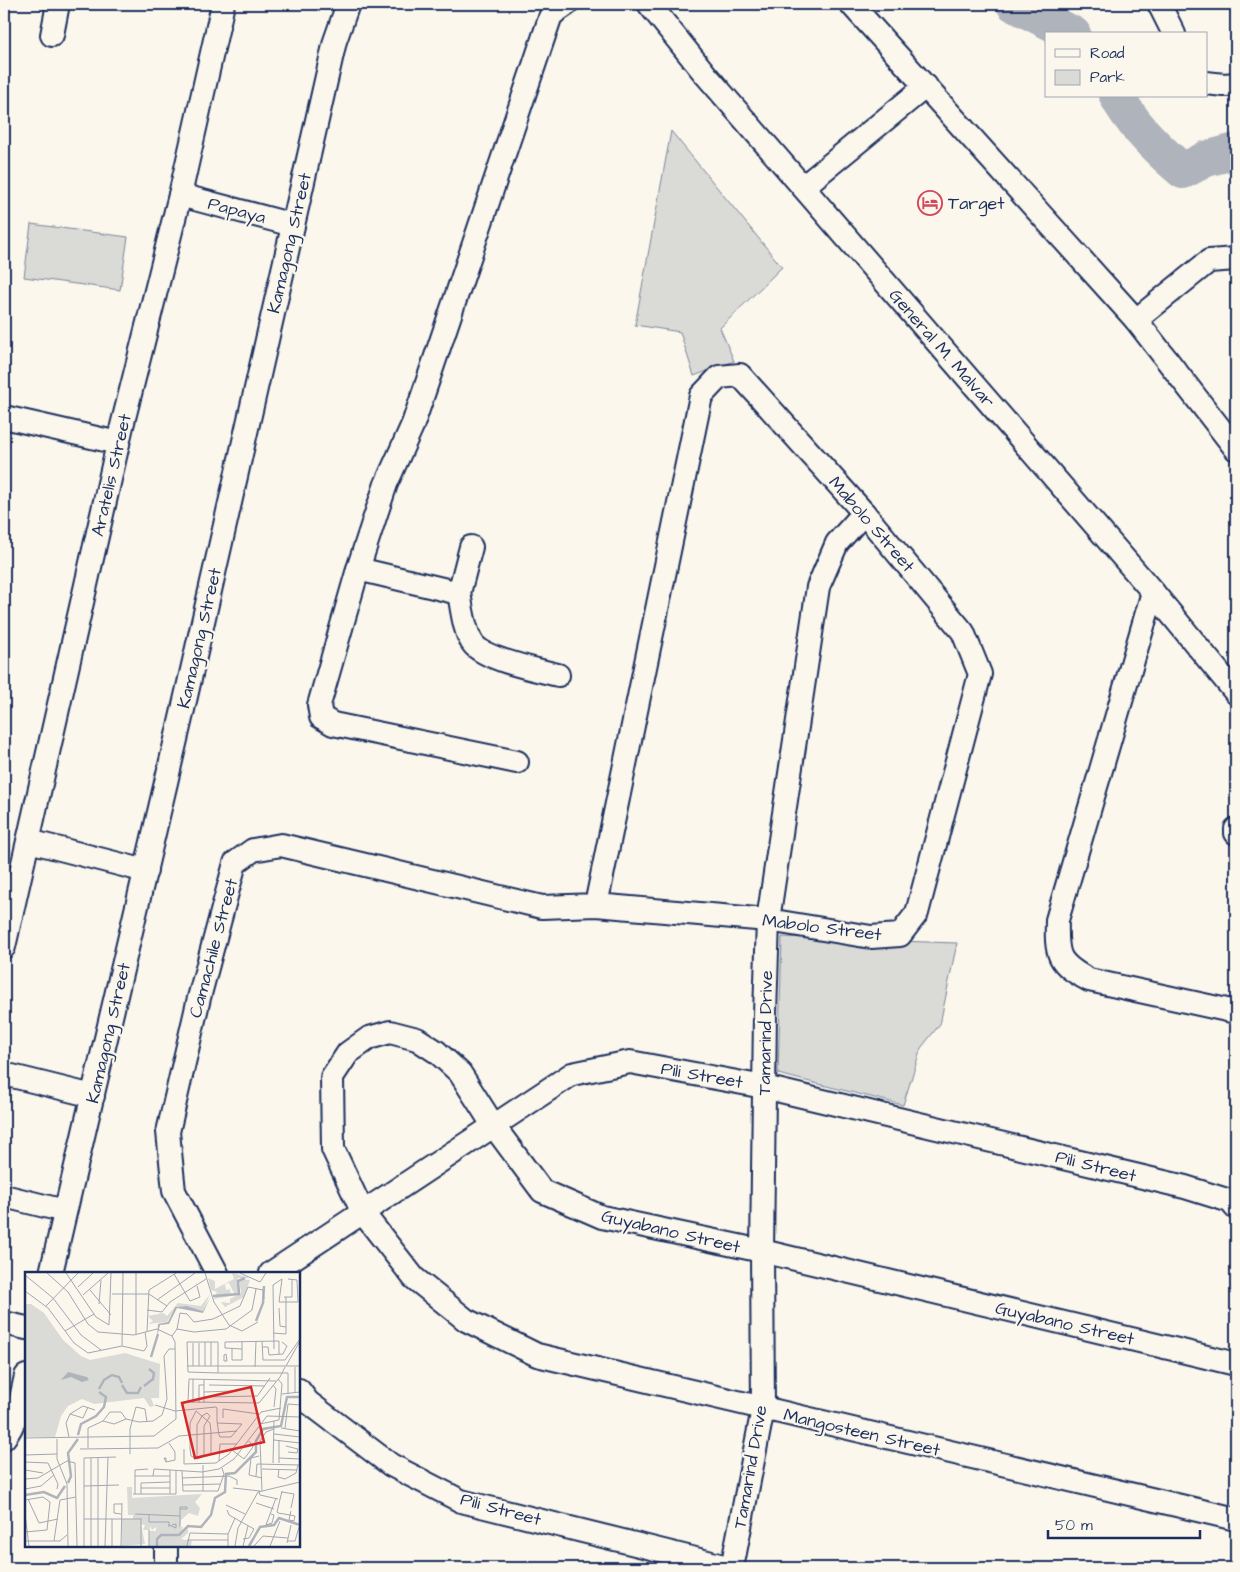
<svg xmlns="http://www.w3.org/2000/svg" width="1240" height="1572" viewBox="0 0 1240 1572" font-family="'Architects Daughter',sans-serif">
  <rect width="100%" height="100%" fill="#fbf7ec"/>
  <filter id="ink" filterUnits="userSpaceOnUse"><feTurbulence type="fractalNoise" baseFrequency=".02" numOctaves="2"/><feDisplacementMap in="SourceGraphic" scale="10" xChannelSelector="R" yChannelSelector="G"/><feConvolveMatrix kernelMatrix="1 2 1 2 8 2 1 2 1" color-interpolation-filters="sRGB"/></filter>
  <g filter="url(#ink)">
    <g fill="#dadad7" stroke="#7a849a">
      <path d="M671,131l111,136 -62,61 14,33 -40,15 -14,-44 -45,-7z"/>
      <path d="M31,224l97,13 -8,53 -96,-13z"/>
      <path d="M782,937l175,6 -17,81 -19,24 -18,57 -125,-31z"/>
    </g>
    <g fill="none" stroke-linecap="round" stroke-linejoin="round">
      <g stroke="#afb3bb" stroke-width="36">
        <path d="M1014,4l59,30"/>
        <path d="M1117,96c15,29 41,54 66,75l23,-12 30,-8"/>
      </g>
      <defs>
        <g id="minor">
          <path d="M649,4l57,71 447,517 83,101"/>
          <path d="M851,4l285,316 100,129"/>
          <path d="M1159,4l15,30"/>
          <path d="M52,35l6,-31"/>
          <path d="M1206,83l18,2 12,-1"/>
          <path d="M803,187l123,-101"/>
          <path d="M180,195l113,30"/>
          <path d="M1136,320l73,-59 27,-2"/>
          <path d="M4,417l114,26"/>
          <path d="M358,569l101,24 12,-46"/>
          <path d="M1153,592l-96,328c-1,35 0,43 32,60l147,32"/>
          <path d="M459,593c3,15 5,40 15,52 13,15 64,25 84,30"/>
          <path d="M517,762l-184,-38 -12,-7 -2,-12 39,-136 16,-49 12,-36 27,-60 15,-44 123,-365 16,-11"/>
          <path d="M1236,829v4"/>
          <path d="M29,841l117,30"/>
          <path d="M4,947l118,-521 58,-231 43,-191"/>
          <path d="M4,1074l89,22"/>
          <path d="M4,1196l61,15"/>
          <path d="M51,1273l131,-559 153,-673 13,-37"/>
          <path d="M217,1273l-43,-82 -6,-59 31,-134 36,-135 18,-13 28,-5 261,62 54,-2 172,15 103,17 29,-2 17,-22 63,-239 -17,-42 -99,-119 -124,-138 -21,2 -18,19 -105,509"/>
          <path d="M271,1273l301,-199 58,-12 134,25 421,100 45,14 6,7"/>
          <path d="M4,1323l22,5"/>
          <path d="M1236,1364l-474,-113 -160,-34 -60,-26 -49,-66 -33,-52 -23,-21 -20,-13 -27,-7 -21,6 -21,15 -16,24 1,72 30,64 51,65 52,42 71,35 699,164"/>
          <path d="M299,1390l9,12 83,63 70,36 271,67"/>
          <path d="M4,1438c14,-17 17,-41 22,-62"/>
          <path d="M166,1568v-22"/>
          <path d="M732,1568l31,-159 -1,-158 3,-237 3,-94 50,-333 19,-44 27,-30"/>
        </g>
      </defs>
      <use href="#minor" stroke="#1b2f5e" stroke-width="26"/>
      <use href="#minor" stroke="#fbf7ec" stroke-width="22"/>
    </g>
  </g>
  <defs>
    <symbol id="hotel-ring" viewBox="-11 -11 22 22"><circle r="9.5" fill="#fbf7ec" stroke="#d1495b" stroke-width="1.5"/><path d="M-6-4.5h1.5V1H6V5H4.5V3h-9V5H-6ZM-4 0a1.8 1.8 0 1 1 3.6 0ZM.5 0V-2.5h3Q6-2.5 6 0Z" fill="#d1495b"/></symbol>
  </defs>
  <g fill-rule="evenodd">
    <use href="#hotel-ring" x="916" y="189" width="28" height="28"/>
  </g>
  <g text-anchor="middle" stroke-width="4.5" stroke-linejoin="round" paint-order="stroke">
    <g font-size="18" fill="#1b2f5e" stroke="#fbf7ec" text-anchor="start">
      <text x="948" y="209">Target</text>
    </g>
    <g font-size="18" fill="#1b2f5e" stroke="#fbf7ec">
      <text transform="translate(237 210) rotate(15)" y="6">Papaya</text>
      <text transform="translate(289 243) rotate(-77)" y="6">Kamagong Street</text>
      <text transform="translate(942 348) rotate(49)" y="6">General M. Malvar</text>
      <text transform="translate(111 475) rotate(-77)" y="6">Aratelis Street</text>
      <text transform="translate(872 524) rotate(49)" y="6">Mabolo Street</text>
      <text transform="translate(199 638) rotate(-77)" y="6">Kamagong Street</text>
      <text transform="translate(822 927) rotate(7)" y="6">Mabolo Street</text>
      <text transform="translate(213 948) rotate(-75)" y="6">Camachile Street</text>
      <text transform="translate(108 1033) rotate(-77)" y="6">Kamagong Street</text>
      <text transform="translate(765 1033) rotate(-89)" y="6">Tamarind Drive</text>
      <text transform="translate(702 1075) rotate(10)" y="6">Pili Street</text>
      <text transform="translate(1096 1166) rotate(14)" y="6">Pili Street</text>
      <text transform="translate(671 1231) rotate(13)" y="6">Guyabano Street</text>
      <text transform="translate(1065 1323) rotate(13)" y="6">Guyabano Street</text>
      <text transform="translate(862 1432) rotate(13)" y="6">Mangosteen Street</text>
      <text transform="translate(750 1467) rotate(-80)" y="6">Tamarind Drive</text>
      <text transform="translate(501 1509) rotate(15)" y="6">Pili Street</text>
    </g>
  </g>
  <g transform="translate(25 1272)">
    <rect width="275" height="275" fill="#fbf7ec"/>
    <path d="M207,1l19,5h-13l1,14 -4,3 -6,-12 -4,1 1,6 4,-1 1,7 -17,3 3,-7 -6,-2 -3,-12 7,3v8l19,-10zM214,7l11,1 -6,17 -19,10 -4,-5 9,1v-4l11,-6zM185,22l-7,17 -16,-5 -12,1 -8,15 -19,2 5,-3 -5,-5 15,-3 4,3 11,-13 23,3zM0,32h6l13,9 19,27 18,16 9,4 35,-7 35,11 -1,34h-8l3,8 -4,1 -6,-9 -50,6 -12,-5 -14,7 -7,10 -6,21h-30zM102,215h5v11l70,-4 -7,8 5,6 -2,8 -9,-3 -8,7 -1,7h3l-2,6 7,-6v6l-7,6 11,2 -1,5h-42v-15h7v-4l-4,3 -2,-4v4h-7l2,-5 -4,-1 4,20 -23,2v-27h11v-4h-5z" fill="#dadad7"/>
    <path d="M186,24l-8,17 -26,-5 -8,16 -9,1 -3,12 1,-13 10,-2 7,-15 12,-1 16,5zM43,100l19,5 2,3 -7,2 -11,-5 -10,3z" fill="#afb3bb"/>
    <path fill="none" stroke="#afb3bb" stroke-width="2.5" d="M188,24l26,-2 -1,-13 7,-3M231,49l7,-18 1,-17M126,85l7,-23M97,113l5,8h11l3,-6M119,114l9,-7 1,-6 -5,-4M74,117l5,-9 8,-5 7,2 3,6M53,163l3,-11 15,-8 8,-9 2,-10 -7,-5M43,211l3,-7 -3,-23 10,-14M0,223l19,-3 13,6 8,-12M132,274v-7l4,-4h18l9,-9 13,1 10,-12 4,-17 10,-6 1,-18 9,-1 21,-21v-11l7,-12 18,-3 6,-29h13M224,274l11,-19 14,-2 5,-7 21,7"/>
    <path fill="none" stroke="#a1a7b3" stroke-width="1" d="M41,1l30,44 13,8 2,-52M180,1l9,29 15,23 13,6 16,-9M215,1l20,9 6,-9M149,2l16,27 10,-4 -3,-11M0,3l28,23 28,37 20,15M257,7l-3,23h19l-1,-22 -9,-1M53,15l15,-14M65,18l21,25M0,19l23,17 26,35 14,10 34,-7 22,5 3,-5 -2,-14M87,22h37l18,12M58,23l25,-22M259,25h8v-18M132,28l38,-27M74,32l2,-24M21,34l32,-33M254,36l1,18 6,1M122,38l15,2 8,-10 36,-23M152,57l17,3 32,-3 26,-19 4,-21M40,59l29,-17M122,59l2,-41 27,-17M248,61l13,1v-37M111,62v-61M147,64l5,-7 3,-16 7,1 7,8 19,-3 27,-13 8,-19 15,3 1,9M237,69l1,19h22l15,-21M180,70v24M174,71v23M97,74l1,-73M238,75h5l1,8 14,-1 4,-8 -5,-4M207,77v11h10v-19M217,77l-17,-1v-6l54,-1v13M249,77l-1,-64 9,-6M201,82l1,7h-3v-6zM162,94h113M168,94v-23M186,94v-24M261,94l14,-25M230,95l1,-26M193,101v-31h-31l1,30 30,1h70v21M251,109l-87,-2 -1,23 71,1 21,-26 5,-10M184,113l56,1M248,113l3,4 -2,18M179,120l29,-1M270,121v-26M257,122l18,-2M233,123l12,-17M179,125l54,-1M168,131v-24M174,131v-18h5M179,131v-24M130,133l20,6 41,-4 1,1v13l2,14 1,2h11l11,-13 -25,-1M171,139l14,12 1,9v22l-14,5 -6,-3 -1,-8v-25zM45,142l13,4 5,-11M198,146v-9l36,5M78,149l11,3 12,-5M235,152l19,-4 3,-36 -4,-5M256,156l19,3M260,156l3,-24 12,1M249,162l26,3M44,165l-3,-14 4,-9 13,-8 12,4M0,166l129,-2 22,-17 -1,-77 -3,-6 -15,-7 -23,6 -36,-3 -10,-8 -20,-32 -21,-19M32,167v20l10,25 1,62M249,168l26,3M261,174l12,3 -1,4 -9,-1M63,176v-20l15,-7 7,-9h11l5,7 13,3 14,-1 9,-6 5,-16 -3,-43 5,-7h6M55,177l78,-1 21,-12 58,-5M159,177v15l32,-1 13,-9 32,-42 20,-4M207,178l12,9 9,-12 -4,-6M105,182v-25l6,-22 9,2 2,13M0,183l32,-1M234,184l-8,2 -2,17 13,3M66,186v88M254,186l21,1M172,187v-34l5,-9 5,-3 3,3 -6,10v31M194,189l1,-17h17M0,190l23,1 10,21 -1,5M141,190l-2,-4h2v4l9,-2v-8l-6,-9M248,191l1,-42M254,191v-23M178,193v26M237,197l35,1M254,197l-1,8 7,2 11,-6 2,-8M0,198l18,3M157,199l1,20h35l6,-17 -2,-6M110,204h35M128,204l1,-7 48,3 17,-3 15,-10 33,-43 33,1M231,204l1,-12 43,1M157,206l47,-2 8,4v5M0,207l13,-1 29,-17 8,2 2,83M158,213l38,-1M59,214l35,-1M116,216h29M208,216l27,3M0,217l16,-3 13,-11M234,219l1,4 18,4M237,219l-2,-50 6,-9 8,-3M257,219l-5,21 1,1 12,2 5,1 -1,5 -5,-1 1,-5 1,-4M257,220l12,2 -3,14M108,222h43v-23M110,222v-24l13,-1M116,222v-11l29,-1M145,222v-24M3,227l11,24 19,-4M0,228l18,-3 7,5 -3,28 -22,2M231,231l18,6M201,233l19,9M155,235h7v2h-7zM202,238l2,5 25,14 -5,9 -6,1M0,242l4,32M96,242l-7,-1v-9h8M110,242l45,2M246,242l3,1 -2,8 -6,2 10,-27M124,243v7h20v5M59,247h57M87,247v27M144,253l7,3v-4l-4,1M155,255v-18M162,268h41M0,269h35l7,-6M29,269l6,-41 16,-3M263,269h7l4,-14M262,271l4,-18M59,274v-88l32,-1M73,274v-88M80,274l3,-89M96,274l1,-43M116,274v-28M124,274v-16M162,274l3,-13 38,1M203,274v-12l7,-16M210,274l3,-18 20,-36 42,-10M218,274l5,-20M229,274l9,-10 25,2M245,274l10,-25"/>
    <path fill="#d62828" fill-opacity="0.15" stroke="#d62828" stroke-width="2.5" d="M226,115l13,55 -69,16 -13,-55z"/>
    <rect width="275" height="275" fill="none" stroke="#1b2f5e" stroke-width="2.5"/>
  </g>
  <rect width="1240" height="1572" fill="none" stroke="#fbf7ec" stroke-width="20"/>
  <rect x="10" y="10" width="1220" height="1552" fill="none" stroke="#1b2f5e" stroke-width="2" filter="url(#ink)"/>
  <rect x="1045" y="32" width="162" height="65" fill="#fbf7ec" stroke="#a1a7b3"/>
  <rect x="1055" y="49" width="25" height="8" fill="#fbf7ec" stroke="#a1a7b3"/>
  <text x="1090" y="58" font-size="15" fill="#1b2f5e">Road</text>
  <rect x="1055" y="70" width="25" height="15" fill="#dadad7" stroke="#a1a7b3"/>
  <text x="1090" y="82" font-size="15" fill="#1b2f5e">Park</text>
  <path d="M1048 1530v8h152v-8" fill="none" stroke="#1b2f5e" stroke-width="2.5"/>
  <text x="1055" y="1530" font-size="15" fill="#1b2f5e" stroke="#fbf7ec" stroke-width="4" paint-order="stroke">50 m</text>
</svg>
